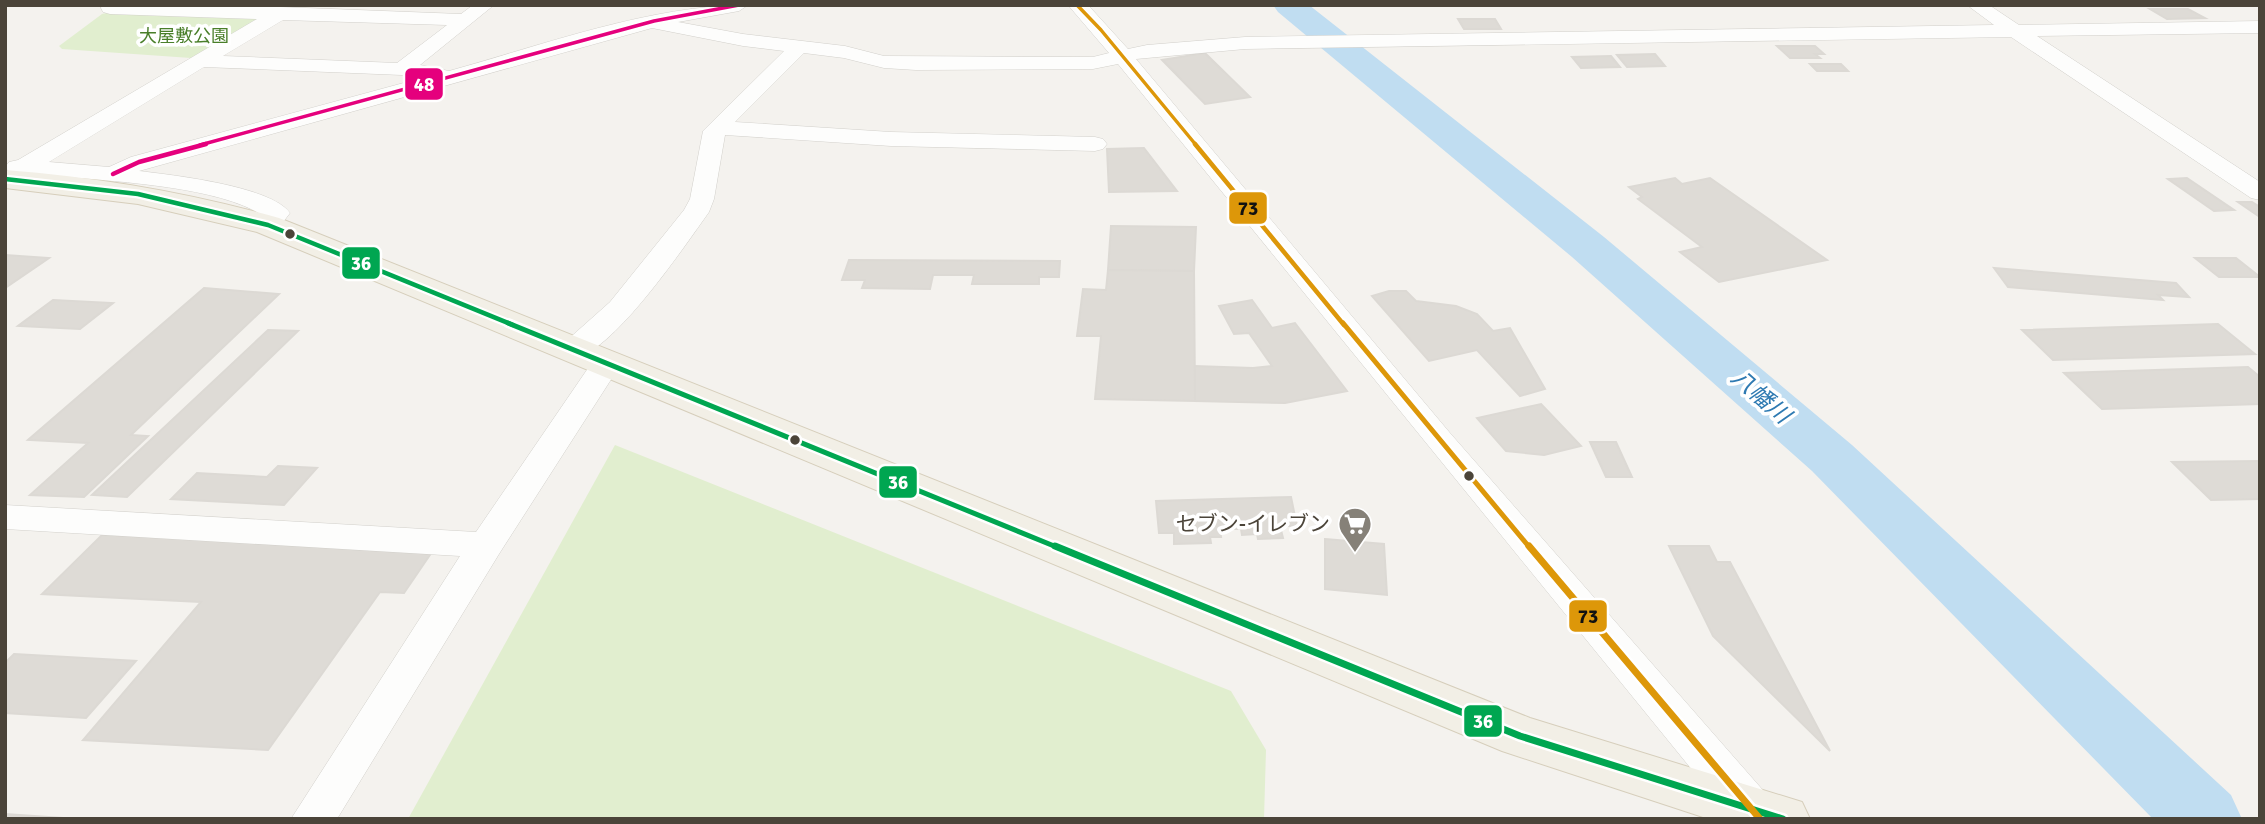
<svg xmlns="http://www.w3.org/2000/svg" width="2265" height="824" viewBox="0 0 2265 824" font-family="Signika,'Noto Sans JP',sans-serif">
  <rect width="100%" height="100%" fill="#f4f2ee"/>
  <g fill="#e1eecf">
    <path d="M111,12l152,6 -59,37 -13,3 -129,-9 -3,-3 43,-32z"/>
    <path d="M615,445l616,246 35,59 -2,69h-856z"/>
  </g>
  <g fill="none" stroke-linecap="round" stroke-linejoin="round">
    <path fill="#c0ddf1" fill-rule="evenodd" d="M1273,5h36l295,232 248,208 379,350 11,24h-89l-341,-348 -240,-214 -294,-245z"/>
  </g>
  <g fill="#dedbd6" stroke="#dcd9d4" stroke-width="2">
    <path d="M2150,9h38l17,9 -38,1z"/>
    <path d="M1458,19h37l6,10h-37z"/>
    <path d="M1777,46h38l9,8h-9l5,4h-30z"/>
    <path d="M1205,53l45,44 -45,7 -43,-44z"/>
    <path d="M1655,54l10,12 -38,1 -10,-12z"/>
    <path d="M1611,56l9,11 -39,1 -9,-11z"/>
    <path d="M1810,64h31l7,7h-31z"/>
    <path d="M1144,148l33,43 -68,1 -2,-43z"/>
    <path d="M1675,178l7,6 28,-6 117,82 -108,22 -39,-30 22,-5 -64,-48 4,-2 -13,-10z"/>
    <path d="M2187,178l47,32 -20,1 -46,-32z"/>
    <path d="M2238,202h14l8,5v10z"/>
    <path d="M1111,226l85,1 -2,44 -86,-1z"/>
    <path d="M5,255l44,3 -44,30z"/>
    <path d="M2195,258h41l24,19h-41z"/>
    <path d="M849,260l211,1 -1,16h-20v7h-67l2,-9h-41l-3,14 -68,-1 3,-8h-23z"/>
    <path d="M1994,268l182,15 13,14 -31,-2 5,5 -155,-13z"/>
    <path d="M1108,270l86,1 1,130 -100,-2 6,-63h-24l6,-47 23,1z"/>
    <path d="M204,288l75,6 -148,141 17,1 -64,61 -54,-2 58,-52 -60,-3z"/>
    <path d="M1389,291h17l10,10 40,5 21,8 16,17 17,-3 35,61 -25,7 -43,-46 -48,11 -57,-65z"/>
    <path d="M53,300l60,3 -33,26 -62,-3z"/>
    <path d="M1252,300l20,28 23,-5 52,68 -62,12 -90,-2v-35l58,2 19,-2 -23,-33 -15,1 -15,-28z"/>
    <path d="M2218,324l37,30 -202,6 -31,-30z"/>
    <path d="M268,330l30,1 -171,166 -35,-2z"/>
    <path d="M2248,367l12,10v27l-158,5 -38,-36z"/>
    <path d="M1541,404l40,42 -37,9 -38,-4 -29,-33z"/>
    <path d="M1590,442h26l16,35h-26z"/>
    <path d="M2260,461v38l-49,1 -39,-38z"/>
    <path d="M278,466l39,2 -33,37 -113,-6 26,-26 70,4z"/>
    <path d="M1291,497l6,29h-17l3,12 -25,1 -1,-5 -15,1 -1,-6h-21l1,8h-11l1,6 -37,1v-11h-15l-3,-32z"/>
    <path d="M102,535l332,14 -30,44 -24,-1 -112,158 -185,-10 118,-138 -159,-8z"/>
    <path d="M1325,539l59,5 3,51 -62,-6z"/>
    <path d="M1669,546h40l8,16h13l100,189 -117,-115z"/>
    <path d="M14,654l122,7 -50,57 -81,-5v-50z"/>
    <path d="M5,814l73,5h-73z"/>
  </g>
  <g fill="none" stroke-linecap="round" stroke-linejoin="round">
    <defs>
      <g id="minor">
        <path d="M102,5l178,2 181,7 12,-9h21l-74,60 29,6c94,-26 202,-66 299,-66l-9,6 -61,11 65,12 102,12 39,10 209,1 16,-4 -41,-48h20l40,44 19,-4 98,-8 749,-12 -27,-20h22l30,20 241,-4v12l-223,3 223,146v18l-9,-2 -240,-161 -766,12 -109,10 314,374 318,363 6,14 -4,9h-38l-614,-755 -25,5 -177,1 -32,-2 -40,-10 -40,-5 -69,69 156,10 204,5 8,2 4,5 -4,5 -8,2 -204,-5 -166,-11 -11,64 -5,13c-27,38 -87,126 -127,144 -8,3 -14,2 -21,0l-5,-6 54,-48 74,-92 6,-11 13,-68 81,-80 -41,-5 -91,-18 -513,143c33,4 132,15 151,42l-13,17 -9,3 -9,-3 -4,-5 7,-10c-44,-28 -141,-33 -194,-38 -20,-1 -41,0 -59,-5l-4,-5 4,-5 9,-2 239,-141 -147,-5 -7,-2 -2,-4zM283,20l164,5 -50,38 -174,-7zM204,67l198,8 20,3 -291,79 -22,10 -60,-5z"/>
        <path d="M606,355l11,3 4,6 -122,190 -162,265h-46l169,-263 -455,-27v-24l471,27 119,-174z"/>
      </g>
      <path id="major" d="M5,170c94,7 184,23 274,48l1251,500 272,84 8,17h-101l-207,-68 -1245,-519 -119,-28 -133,-16z"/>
    </defs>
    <use href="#minor" stroke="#d2d0cb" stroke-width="1"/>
    <use href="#major" stroke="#d6cebb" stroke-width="2"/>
    <use href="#minor" fill="#fdfdfc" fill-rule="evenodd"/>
    <use href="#major" fill="#f2efe6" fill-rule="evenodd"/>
    <defs>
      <path id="bus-1-far2" d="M5,179l133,15 130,31 245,100"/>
      <path id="bus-1-far1" d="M508,323l551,225"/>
      <path id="bus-1" d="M1055,546l465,190 263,83"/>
      <path id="bus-2-far3" d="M1077,5l24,25 95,115"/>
      <path id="bus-2-far2" d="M1195,144l149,181"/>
      <path id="bus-2-far1" d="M1343,323l187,225"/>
      <path id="bus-2" d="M1529,546l231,273"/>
      <path id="bus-3-far1" d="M200,145l454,-124 85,-16"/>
      <path id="bus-3" d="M113,174l26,-12 67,-18"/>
    </defs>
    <use href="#bus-1-far2" stroke="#fff" stroke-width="9"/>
    <use href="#bus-1-far1" stroke="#fff" stroke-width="10"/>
    <use href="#bus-1" stroke="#fff" stroke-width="12"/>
    <use href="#bus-2-far3" stroke="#fff" stroke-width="7"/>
    <use href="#bus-2-far2" stroke="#fff" stroke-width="9"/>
    <use href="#bus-2-far1" stroke="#fff" stroke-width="10"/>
    <use href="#bus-2" stroke="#fff" stroke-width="12"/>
    <use href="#bus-3-far1" stroke="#fff" stroke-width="7"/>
    <use href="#bus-3" stroke="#fff" stroke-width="9"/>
    <use href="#bus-1-far2" stroke="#00a651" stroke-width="4.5"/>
    <use href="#bus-1-far1" stroke="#00a651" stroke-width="5"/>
    <use href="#bus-1" stroke="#00a651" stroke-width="7"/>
    <use href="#bus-2-far3" stroke="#dd9709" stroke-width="3.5"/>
    <use href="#bus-2-far2" stroke="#dd9709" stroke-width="4.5"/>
    <use href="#bus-2-far1" stroke="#dd9709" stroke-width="5"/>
    <use href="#bus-2" stroke="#dd9709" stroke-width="7"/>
    <use href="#bus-3-far1" stroke="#e5007d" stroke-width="3.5"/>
    <use href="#bus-3" stroke="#e5007d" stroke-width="4.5"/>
  </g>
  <defs>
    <symbol id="supermarket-pin" viewBox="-11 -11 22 30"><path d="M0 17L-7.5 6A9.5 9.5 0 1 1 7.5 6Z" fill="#868178" stroke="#fff"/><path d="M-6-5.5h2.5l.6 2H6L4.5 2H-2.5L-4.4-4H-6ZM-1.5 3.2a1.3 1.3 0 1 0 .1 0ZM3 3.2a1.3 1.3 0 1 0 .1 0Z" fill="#fff"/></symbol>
  </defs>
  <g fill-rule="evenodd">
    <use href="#supermarket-pin" x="1336" y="505" width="38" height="52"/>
  </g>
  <g fill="#4b4439" stroke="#fff" stroke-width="2.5">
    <circle cx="290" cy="234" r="6"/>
    <circle cx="795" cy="440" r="6"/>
    <circle cx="1469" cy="476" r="6"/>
  </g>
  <g text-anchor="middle" stroke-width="7" stroke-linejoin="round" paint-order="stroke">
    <g font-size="18" fill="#4a7f2a" stroke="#fff">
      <text x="184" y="42">大屋敷公園</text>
    </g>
    <g font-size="21" fill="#4b4439" stroke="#fff" text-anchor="end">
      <text x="1330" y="531">セブン-イレブン</text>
    </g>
    <g font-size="23" font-style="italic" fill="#2e7ab2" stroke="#fff">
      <text transform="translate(1761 396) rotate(41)" y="8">八幡川</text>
    </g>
  </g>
  <g stroke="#fff" stroke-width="2.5">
    <rect x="404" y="67" width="40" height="34" rx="7" fill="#e5007d"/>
    <rect x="1228" y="191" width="40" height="34" rx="7" fill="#dd9709"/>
    <rect x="341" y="246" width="40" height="34" rx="7" fill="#00a651"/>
    <rect x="878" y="465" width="40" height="34" rx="7" fill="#00a651"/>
    <rect x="1568" y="599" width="40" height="34" rx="7" fill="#dd9709"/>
    <rect x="1463" y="704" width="40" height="34" rx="7" fill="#00a651"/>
  </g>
  <g font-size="19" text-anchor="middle" font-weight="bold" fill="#fff">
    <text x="424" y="91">48</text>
    <text x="361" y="270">36</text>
    <text x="898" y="489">36</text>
    <text x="1483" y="728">36</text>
  </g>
  <g font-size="19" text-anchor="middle" font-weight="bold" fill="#111">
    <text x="1248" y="215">73</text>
    <text x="1588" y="623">73</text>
  </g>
  <rect width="2265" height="824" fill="none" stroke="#4b4439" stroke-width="14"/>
</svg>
